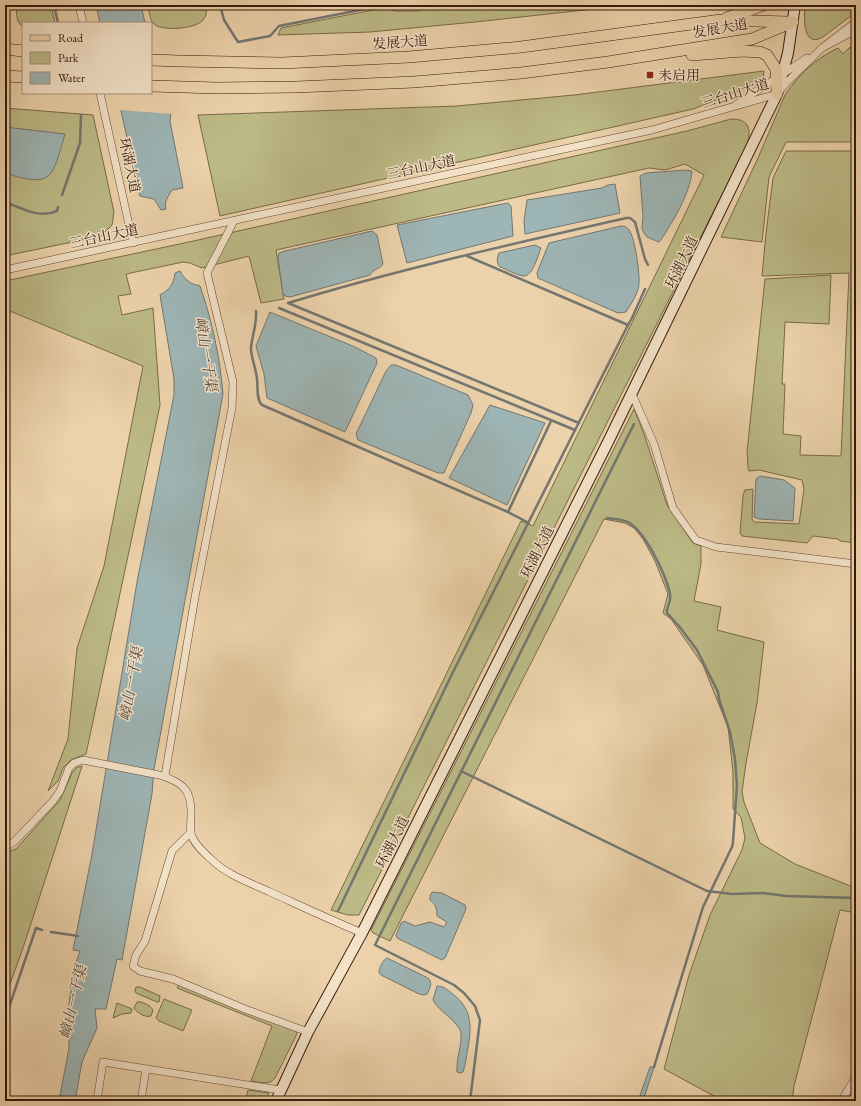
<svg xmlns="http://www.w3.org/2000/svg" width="861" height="1106" viewBox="0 0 861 1106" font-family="'EB Garamond','Noto Serif SC',serif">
  <rect width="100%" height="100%" fill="#ecd2ab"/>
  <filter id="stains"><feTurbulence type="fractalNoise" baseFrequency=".005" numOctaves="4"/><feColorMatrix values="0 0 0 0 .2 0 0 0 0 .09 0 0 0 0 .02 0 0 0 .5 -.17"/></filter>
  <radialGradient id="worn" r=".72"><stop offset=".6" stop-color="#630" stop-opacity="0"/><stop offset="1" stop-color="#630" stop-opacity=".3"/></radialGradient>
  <g fill="#bcba86" stroke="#7a6948">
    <path d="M17,5h34l4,18h-32v4c-7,-5 -7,-14 -6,-22z"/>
    <path d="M148,5h59c-1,5 0,11 -4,15 -7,9 -43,12 -50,3 -3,-4 -4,-13 -5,-18z"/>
    <path d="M436,5h195l-156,17 -105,10 -92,3 3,-7 102,-20 13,3h22z"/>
    <path d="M805,5h51v7l-33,25c-21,12 -19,-21 -18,-32z"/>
    <path d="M850,47l4,7 2,-1v89h-70l-17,35 -7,65 -41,-5 37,-79 27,-63c14,-21 30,-36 53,-47l5,6z"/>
    <path d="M764,71l-1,8 -9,6 -61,24 -473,107 -22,-101 259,-9 117,-11z"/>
    <path d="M5,108l88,7 21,97 -2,13 -11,11 -96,20z"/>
    <path d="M731,119c17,0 20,8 17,24l-389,772h-11l-17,-5 190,-389 12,5 171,-351 -19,-11 -20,6 -16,-2 -373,82 8,49 -23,4 -12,-47 -47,12 -12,-5 -7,-1 -57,12 5,20 -13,2 4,19 31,-7 7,97 -74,349 -15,6 -8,8 -5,13 -10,10 20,-52 9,-91 27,-82 39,-200 -138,-57v-28l184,-39 498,-111z"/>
    <path d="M786,151h70v392l-16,-2 -2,-2 -25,-3 -6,7 -65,-7 -2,-3 3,-38 2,-5 8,-1 -1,30 2,3 45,2 5,-35 -2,-9 -43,-10 -10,1c-2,-5 -1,-13 -2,-19l18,-173 66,-4 -2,49 -44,-2 -3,62h3l-2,50 18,2 -1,19 41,1 8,-183 -87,3 4,-43 7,-55z"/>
    <path d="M634,409l10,25 23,71 26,38 8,3v18l-7,37 27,6 -4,23 47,12 -7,61 -11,60 -4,29 2,10 16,41 35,21 58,23 3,-14v40l-16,-3 -46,176 -2,15h-69l-59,-32 25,-94 21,-60 32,-65 3,-12 -4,-21 -8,-8v-37l-5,-45 -25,-62 -32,-46 -8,-6 5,-19 -13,-33 -12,-22 -9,-11 -9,-5 -21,-4 -214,422 -17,-8 -2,-3z"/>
    <path d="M82,766l-58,179 -19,53v-145l11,-4 36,-40 8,-9 12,-27 4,-5z"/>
    <path d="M179,984l115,46 3,2 -1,4 -21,42c-6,8 -15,4 -24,3l21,-55 -95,-38z"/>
    <path d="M136,987h4l20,9 -1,6h-2l-21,-9 -1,-2z"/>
    <path d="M164,999l28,11 -9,21 -24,-10 -3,-3z"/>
    <path d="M137,1002c5,-1 13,3 16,8l-2,6c-5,2 -14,-3 -17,-8z"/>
    <path d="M117,1003l15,6 -1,4 -9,1 -9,4z"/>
    <path d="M248,1090l21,3 -3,8h-21z"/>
  </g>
  <g fill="#9db5b5" stroke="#747671">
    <path d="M96,5h45l4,18h-45z"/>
    <path d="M151,28l20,86 -1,7 13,67 -11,2c-4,7 -8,11 -6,19l-5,1 -7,-11 -14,-3 -23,-103h34z"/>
    <path d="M5,127l60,7c-13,43 -11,55 -60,39z"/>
    <path d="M686,170l6,1c-2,23 -19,50 -31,69l-2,2 -12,-5 -3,-4 -2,-4 1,-13 -3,-40 6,-3z"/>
    <path d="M615,184l5,29 -95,21 -1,-13 3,-21 75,-12 6,-3z"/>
    <path d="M508,203l3,3 2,30 -106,27 -10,-38z"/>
    <path d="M621,226c3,0 6,1 8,4 6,7 11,45 10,54 -1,10 -8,20 -13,28l-8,1 -80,-35 -1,-5 12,-30z"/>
    <path d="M372,231l5,4 6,29c-4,6 -9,4 -13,11l-80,22 -5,-1 -2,-2 -5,-36 1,-5 6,-2z"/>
    <path d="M535,245l6,3c-3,7 -8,28 -17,28 -6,0 -18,-7 -24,-9 -4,-4 -3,-9 -1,-14z"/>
    <path d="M180,271c5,9 10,13 20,15 12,34 20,72 23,108l-69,375 -2,25 -30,166 -5,-1 -11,50h-11l2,19 -15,34 -7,39h-16l10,-53v-44l5,-36 6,-17 -7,-1 19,-96 45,-272 37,-187v-16l-14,-84c9,-5 14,-11 15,-22z"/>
    <path d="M270,312l85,35 21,11 1,5 -32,69 -78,-34 -3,-24 -8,-28z"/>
    <path d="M391,365h5l72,30 5,10 -2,8 -27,60h-6l-80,-33 -2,-6 30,-63z"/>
    <path d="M490,405l55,18 -38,82 -58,-27z"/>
    <path d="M760,476l24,4 11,8 -2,33 -34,-2 -5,-2 2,-38z"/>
    <path d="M432,892l10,1 23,12 1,4 -21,49 -3,2 -45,-22 -1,-3 5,-12 3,-2 11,5 15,-4 14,5 3,-5 -10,-6c0,-6 -1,-12 -7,-16v-4z"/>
    <path d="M387,958l41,20c5,5 2,10 -1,16l-4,1 -6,-2 -36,-18 -2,-3c1,-5 3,-11 8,-14z"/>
    <path d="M437,986c7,0 12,5 17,9 24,19 15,44 11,70l-2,7 -3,1 -3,-1c-1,-13 5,-27 4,-38 -1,-12 -23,-23 -28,-34z"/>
    <path d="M650,1067h4l-11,34h-5z"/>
  </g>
  <path fill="#ecd2ab" d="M151,33h3l19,81 -54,-4 -4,-17h36z"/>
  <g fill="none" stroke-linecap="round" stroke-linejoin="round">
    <g stroke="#747671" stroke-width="2.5">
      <path d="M54,5l4,18"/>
      <path d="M220,5l4,15 14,22 32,-6 9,-10 106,-21"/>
      <path d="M408,5l5,2 10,-2"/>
      <path d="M62,195l18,-52 1,-28"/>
      <path d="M5,202c16,6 35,17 52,9l1,-4"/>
      <path d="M467,256l161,69"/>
      <path d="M279,308l296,122"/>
      <path d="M256,311c1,13 -4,25 -5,37 0,10 5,20 6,31 1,7 -1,21 5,26l246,107 21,11"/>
      <path d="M579,423l-291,-120c111,-34 225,-59 338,-85h4l5,4 10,37 3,6"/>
      <path d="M508,512l43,-91"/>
      <path d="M607,518c7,1 15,1 21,4 18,10 37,52 42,71v7l-3,10v3l12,13 18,24 21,42 1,7 11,33 5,27 2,26 -4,57 -1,5 -29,60 -49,160"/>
      <path d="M461,771l246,120 25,3 31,-1 23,3 70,2"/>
      <path d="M338,911l115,-239 175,-347 4,-7 13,-29"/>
      <path d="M51,932l27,4"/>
      <path d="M5,1019l31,-91 6,2"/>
      <path d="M470,1101l10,-81 -5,-14 -11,-13 -10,-8 -79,-40 259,-521"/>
    </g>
    <defs>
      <g id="street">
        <path d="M79,5l4,18"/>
        <path d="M856,22l-34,26 34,-18"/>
        <path d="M100,93l33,150"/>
        <path d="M737,104l70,-46"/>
        <path d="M5,270l647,-140 125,-36 10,-12 35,-34"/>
        <path d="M632,394l22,50 19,64 23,32 20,7 140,17"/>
        <path d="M165,776l30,-179 37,-189 1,-26 -26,-109 27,-52"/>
        <path d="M191,832l-19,19 -27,90 -9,14 -3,11 7,5 33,8 72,30 63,23"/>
        <path d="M5,845h4l6,-4 38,-40 7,-10 9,-23 5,-5 9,-3 76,15c24,7 33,15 32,40 0,6 -1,13 0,19 3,10 13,19 21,26 15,15 39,23 58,32 31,14 61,28 92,41"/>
        <path d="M97,1101l6,-39 177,28"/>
        <path d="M141,1101l5,-32"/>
        <path d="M841,1101l15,-24"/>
      </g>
      <path id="secondary" d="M276,1101l32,-69 54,-99 246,-491 169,-348 11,-41 7,-48"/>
      <g id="primary">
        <path d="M727,18l37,-13"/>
        <path d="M5,49l18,2"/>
        <path d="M692,55l50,-4 18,1 7,3 9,14 1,25"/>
        <path d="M151,60l28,1 103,2 127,-6 112,-10 200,-27 67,2"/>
        <path d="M5,76l18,1"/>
        <path d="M151,86l66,2 79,-1 118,-5 107,-9 87,-11 144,-23 41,-17"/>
      </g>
    </defs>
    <use href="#street" stroke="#644633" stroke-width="8"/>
    <use href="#secondary" stroke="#37180b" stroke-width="12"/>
    <use href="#primary" stroke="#37180b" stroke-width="12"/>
    <use href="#street" stroke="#f3e2c8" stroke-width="7"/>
    <use href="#secondary" stroke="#f3e2c8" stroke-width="10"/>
    <use href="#primary" stroke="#ecd2ab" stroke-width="11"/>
  </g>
  <rect fill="#8f2418" stroke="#f3e2c8" stroke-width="1.5" x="646" y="71" width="8" height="8" rx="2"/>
  <g text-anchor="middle" stroke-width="3" stroke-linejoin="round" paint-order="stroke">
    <g font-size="14" fill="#37180b" stroke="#f3e2c8">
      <text transform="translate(720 28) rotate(-10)" y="5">发展大道</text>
      <text transform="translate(400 42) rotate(-4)" y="5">发展大道</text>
      <text transform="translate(735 93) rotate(-17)" y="5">三台山大道</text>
      <text transform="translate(130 165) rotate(78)" y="5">环湖大道</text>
      <text transform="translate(421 167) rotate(-12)" y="5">三台山大道</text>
      <text transform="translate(104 236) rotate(-12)" y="5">三台山大道</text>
      <text transform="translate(681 262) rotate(-64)" y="5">环湖大道</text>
      <text transform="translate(537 552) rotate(-63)" y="5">环湖大道</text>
      <text transform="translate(392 842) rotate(-63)" y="5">环湖大道</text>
    </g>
    <g font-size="14" fill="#37180b" stroke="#f3e2c8" text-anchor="start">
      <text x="658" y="80">未启用</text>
    </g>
    <g font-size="15" font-style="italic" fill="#56473e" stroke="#f3e2c8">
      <text transform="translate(206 354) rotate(81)" y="5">嶂山一干渠</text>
      <text transform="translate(131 684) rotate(-80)" y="5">嶂山一干渠</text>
      <text transform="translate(73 1002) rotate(-77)" y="5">嶂山一干渠</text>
    </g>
  </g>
  <rect width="861" height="1106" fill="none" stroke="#ecd2ab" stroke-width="20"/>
  <rect x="6" y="6" width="849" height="1094" fill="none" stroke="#37180b" stroke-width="2"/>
  <rect x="10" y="10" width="841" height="1086" fill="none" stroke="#37180b"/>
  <rect x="22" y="22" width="130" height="72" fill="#f3e2c8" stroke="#a8917c"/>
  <rect x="30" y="35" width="20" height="6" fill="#ecd2ab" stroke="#a8917c"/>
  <text x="58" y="42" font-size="12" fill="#37180b">Road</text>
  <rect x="30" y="52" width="20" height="12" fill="#bcba86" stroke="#a8917c"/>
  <text x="58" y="62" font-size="12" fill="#37180b">Park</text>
  <rect x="30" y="72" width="20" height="12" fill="#9db5b5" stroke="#a8917c"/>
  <text x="58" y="82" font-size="12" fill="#37180b">Water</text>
  <rect width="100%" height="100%" filter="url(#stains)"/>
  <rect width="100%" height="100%" fill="url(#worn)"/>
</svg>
